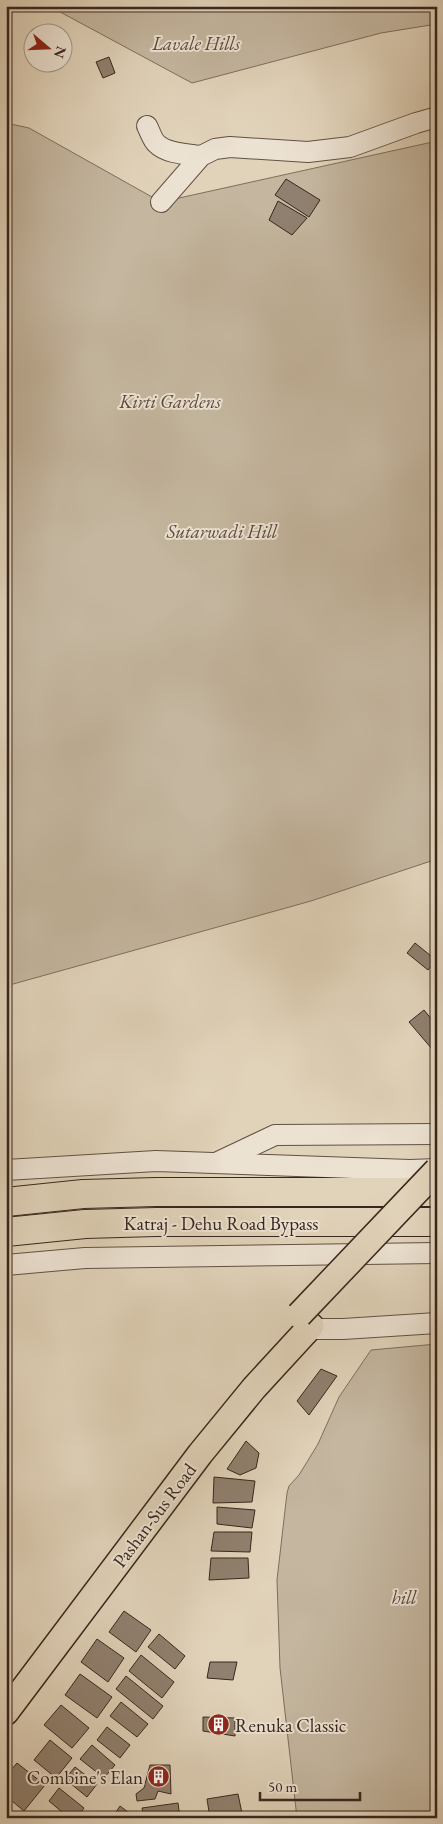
<svg xmlns="http://www.w3.org/2000/svg" width="443" height="1824" viewBox="0 0 443 1824" font-family="'EB Garamond',serif">
  <rect width="100%" height="100%" fill="#e1d3ba"/>
  <filter id="stains"><feTurbulence type="fractalNoise" baseFrequency=".004" numOctaves="4"/><feColorMatrix values="0 0 0 0 .2 0 0 0 0 .09 0 0 0 0 .02 0 0 0 .5 -.17"/></filter>
  <radialGradient id="worn" r=".72"><stop offset=".6" stop-color="#630" stop-opacity="0"/><stop offset="1" stop-color="#630" stop-opacity=".3"/></radialGradient>
  <g fill="#c4b69f" stroke="#7e6e5e">
    <path d="M49,6h388v18l-56,9 -189,50z"/>
    <path d="M6,123l23,5 132,74 276,-61v718l-126,42 -305,85z"/>
    <path d="M437,1344v474h-140l-17,-150 -3,-88 10,-87 2,-7 10,-11 19,-31 21,-47 32,-47z"/>
  </g>
  <g fill="#90806f" stroke="#38261d">
    <path d="M109,57l6,16 -12,5 -7,-16z"/>
    <path d="M286,179l34,21 -11,17 -34,-22z"/>
    <path d="M278,201l29,17 -15,17 -23,-15z"/>
    <path d="M415,943l21,17 -8,10 -21,-17z"/>
    <path d="M424,1010l13,16v18l-5,5 -23,-27z"/>
    <path d="M321,1369l16,7 -28,39 -12,-14z"/>
    <path d="M246,1441l13,12 -3,15 -16,7 -13,-6z"/>
    <path d="M214,1477l41,4 -3,21 -39,1z"/>
    <path d="M217,1507l38,3 -3,18 -35,-4z"/>
    <path d="M214,1532h38l-2,20 -39,-1z"/>
    <path d="M211,1558h37l1,20 -40,2z"/>
    <path d="M124,1611l27,19 -15,22 -27,-20z"/>
    <path d="M159,1634l26,22 -10,13 -27,-22z"/>
    <path d="M97,1639l27,19 -16,24 -27,-20z"/>
    <path d="M141,1655l33,27 -12,16 -33,-27z"/>
    <path d="M210,1662h27l-4,18 -26,-2z"/>
    <path d="M80,1674l32,23 -15,21 -32,-23z"/>
    <path d="M126,1676l37,30 -10,13 -37,-30z"/>
    <path d="M121,1702l27,22 -11,13 -27,-21z"/>
    <path d="M61,1705l28,23 -17,20 -28,-23z"/>
    <path d="M203,1717l32,1v18l-32,-5z"/>
    <path d="M107,1727l23,18 -10,13 -23,-18z"/>
    <path d="M50,1740l22,18 -16,20 -22,-18z"/>
    <path d="M92,1745l23,20 -11,13 -24,-19z"/>
    <path d="M17,1763l28,22 -21,26 -18,-15v-20z"/>
    <path d="M150,1765h20l1,29 -13,-3 -3,8 -18,2 -1,-7 8,-6z"/>
    <path d="M75,1767l22,17 -10,13 -22,-18z"/>
    <path d="M59,1788l25,20 -7,10h-8l-20,-17z"/>
    <path d="M238,1794l5,24h-33l-3,-19z"/>
    <path d="M178,1803l2,15h-36l-2,-10z"/>
    <path d="M120,1806l16,12h-24z"/>
  </g>
  <g fill="none" stroke-linecap="round" stroke-linejoin="round">
    <defs>
      <g id="minor">
        <path d="M147,126c3,5 5,14 10,18 10,10 31,10 44,12"/>
        <path d="M161,202l40,-46 14,-7 15,-2 78,5 42,-5 66,-24 21,-6"/>
        <path d="M218,1162l57,-27 162,-1"/>
        <path d="M6,1170l150,-9 254,9 27,-1"/>
        <path d="M6,1265l79,-7 352,-5"/>
        <path d="M307,1329h36l94,-6"/>
      </g>
      <path id="major" d="M6,1712l194,-258 54,-66 57,-62"/>
      <g id="highway">
        <path d="M6,1202l77,-8 73,-2h281"/>
        <path d="M6,1232l79,-8 71,-2h281"/>
      </g>
    </defs>
    <use href="#minor" stroke="#625144" stroke-width="22"/>
    <use href="#major" stroke="#38261d" stroke-width="28"/>
    <use href="#highway" stroke="#38261d" stroke-width="30"/>
    <use href="#minor" stroke="#ece2d2" stroke-width="20"/>
    <use href="#major" stroke="#e1d3ba" stroke-width="25"/>
    <use href="#highway" stroke="#e1d3ba" stroke-width="28"/>
    <defs>
      <path id="major-bridge" d="M299,1315l138,-145"/>
    </defs>
    <use href="#major-bridge" stroke="#38261d" stroke-width="28" stroke-linecap="butt"/>
    <use href="#major-bridge" stroke="#e1d3ba" stroke-width="25"/>
  </g>
  <defs>
    <symbol id="building-disc" viewBox="-11 -11 22 22"><circle r="9.5" fill="#8f2418" stroke="#ece2d2"/><path d="M-4-6H4V6H1V3H-1V6H-4ZM-2.5-4.3h1.7v1.8h-1.7ZM.8-4.3h1.7v1.8H.8ZM-2.5-1h1.7V.8h-1.7ZM.8-1h1.7V.8H.8Z" fill="#fff"/></symbol>
  </defs>
  <g fill-rule="evenodd">
    <use href="#building-disc" x="206" y="1712" width="25" height="25"/>
    <use href="#building-disc" x="146" y="1764" width="25" height="25"/>
  </g>
  <g text-anchor="middle" stroke-width="4" stroke-linejoin="round" paint-order="stroke">
    <g font-size="19" font-style="italic" fill="#5b4a3e" stroke="#ece2d2">
      <text x="196" y="50">Lavale Hills</text>
      <text x="170" y="408">Kirti Gardens</text>
      <text x="222" y="538">Sutarwadi Hill</text>
      <text x="404" y="1604">hill</text>
    </g>
    <g font-size="19" fill="#38261d" stroke="#ece2d2">
      <text x="221" y="1230">Katraj - Dehu Road Bypass</text>
      <text transform="translate(154 1515) rotate(-53)" y="7">Pashan-Sus Road</text>
    </g>
    <g font-size="19" fill="#38261d" stroke="#ece2d2" text-anchor="start">
      <text x="235" y="1732">Renuka Classic</text>
      <text x="143" y="1784" text-anchor="end">Combine's Elan</text>
    </g>
  </g>
  <rect width="443" height="1824" fill="none" stroke="#e1d3ba" stroke-width="25"/>
  <rect x="8" y="8" width="428" height="1809" fill="none" stroke="#38261d" stroke-width="2.5"/>
  <rect x="12" y="12" width="418" height="1799" fill="none" stroke="#38261d"/>
  <g transform="translate(48 48) rotate(109)"><circle r="24" fill="#ece2d2" stroke="#a4978a"/>
  <path d="M0-4L9 19L0 12L-9 19Z" fill="#8f2418"/>
  <text y="-8" font-size="14" font-weight="bold" text-anchor="middle" fill="#38261d">N</text>
  </g>
  <path d="M260 1792v8h100v-8" fill="none" stroke="#38261d" stroke-width="2.5"/>
  <text x="268" y="1792" font-size="15" fill="#38261d" stroke="#ece2d2" stroke-width="4" paint-order="stroke">50 m</text>
  <rect width="100%" height="100%" filter="url(#stains)"/>
  <rect width="100%" height="100%" fill="url(#worn)"/>
</svg>
